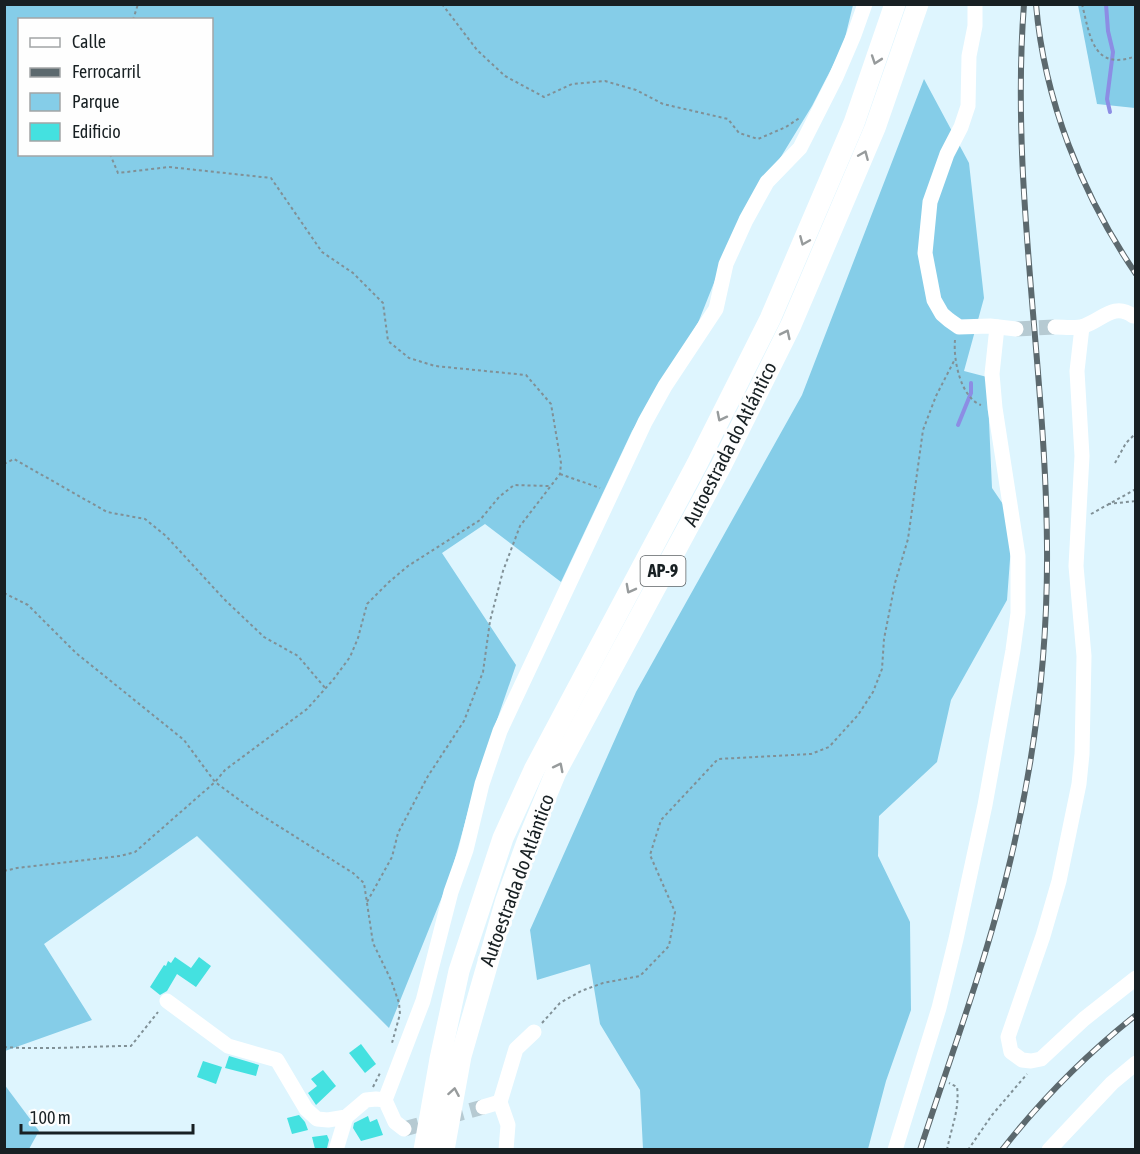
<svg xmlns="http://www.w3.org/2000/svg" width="1140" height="1154" viewBox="0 0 1140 1154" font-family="'Asap Condensed',sans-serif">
  <rect width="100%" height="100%" fill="#def5fe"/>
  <g fill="#85cde8" fill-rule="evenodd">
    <path d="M4,5h849l-10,41 -31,60 -79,129 -35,88 -66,108 -71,151 -76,-58 -43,29 74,112 -38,110 -28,102 -61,151 -192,-192 -153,108 48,76 -87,31zM20,20h192v134h-192z"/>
    <path d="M1078,5h57v103l-38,-4z"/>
    <path d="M924,79l45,84 15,135 -20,73 23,6 5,111 21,31 -6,81 -56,100 -14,62 -58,54 -1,40 32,66 1,88 -25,71 -18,68h-225l-3,-59 -40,-66 -10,-60 -53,16 -7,-50 106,-238 166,-297z"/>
    <path d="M4,1084l35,47 -10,18h-24z"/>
  </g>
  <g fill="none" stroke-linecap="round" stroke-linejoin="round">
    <g stroke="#8c8de4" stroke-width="4">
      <path d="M1106,4l2,27 5,21 -6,47 3,13"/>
      <path d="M958,425l13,-32v-10"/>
    </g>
  </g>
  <g fill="#44e1e0">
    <path d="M175,957l16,11 8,-11 12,9 -15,21 -19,-13 -10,17 -7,4 -10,-8 14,-22 2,1 2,-5 3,2z"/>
    <path d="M361,1044l15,20 -11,9 -16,-20z"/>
    <path d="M229,1056l30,9 -3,11 -31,-8z"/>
    <path d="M203,1061l19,6 -6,17 -19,-7z"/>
    <path d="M323,1070l13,16 -20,19 -8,-12 9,-7 -6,-7z"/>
    <path d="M299,1115l6,7 3,8 -16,4 -5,-16z"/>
    <path d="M368,1116l2,6 7,-3 6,16 -22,6 -8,-13 1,-5z"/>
    <path d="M327,1135l2,5 -2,8 -12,1 -3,-12z"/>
  </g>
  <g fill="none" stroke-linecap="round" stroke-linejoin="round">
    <g stroke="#b6cad2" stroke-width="15" stroke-dasharray="15 8" stroke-linecap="butt">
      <path d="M1016,329l39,-2"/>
      <path d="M404,1129l79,-22"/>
    </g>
    <g stroke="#809096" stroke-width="2" stroke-dasharray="3 3" stroke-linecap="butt">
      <path d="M442,4l35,46 28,26 39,21 28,-13 33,-3 31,9 27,14 65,15 11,14 19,6 28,-12 15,-10"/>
      <path d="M1082,4c8,32 11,68 54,52"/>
      <path d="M133,20l5,-16"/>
      <path d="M110,154l8,19 51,-6 102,11 51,74 31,21 30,30 5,38 21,17 26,8 91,9 25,29 10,59 -1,11 -40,52 -17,45 -13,50 -7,51 -19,49 -36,55 -30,57 -6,24 -25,45"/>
      <path d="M955,340c-2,20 6,58 26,65"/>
      <path d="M1115,463l11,-20 10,-10"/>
      <path d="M4,464l10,-5 93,53 38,7 21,17 58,63 40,38 34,19 28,33"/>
      <path d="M560,474l40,14"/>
      <path d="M1108,504l28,-3"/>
      <path d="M1091,514l45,-25"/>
      <path d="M4,593l24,12 48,48 108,87 31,42 38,28 100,63 11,10 9,60 18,37 8,23 1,11 -8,29"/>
      <path d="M4,871l13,-3 103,-12 15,-4 80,-70 10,-12 82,-61 26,-29 17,-23 8,-19 9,-34 22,-22 19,-16 72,-46 19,-23 15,-12 35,1"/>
      <path d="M542,1023l18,-20 21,-12 22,-8 37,-7 29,-30 6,-34 -25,-57 11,-35 57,-61 93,-5 18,-7 29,-32 15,-23 9,-23 2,-30 11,-56 13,-44 15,-109 13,-34 18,-35"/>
      <path d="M4,1047c43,3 85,-1 127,-1l27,-34"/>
      <path d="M373,1087l8,-16"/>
      <path d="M947,1150c4,-22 13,-41 10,-63l-8,-4"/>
      <path d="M968,1150l24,-35 35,-41"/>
    </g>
    <g stroke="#fff" stroke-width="15">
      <path d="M975,4v22l-6,30 -1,50 -7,21 -14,27 -17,48 -5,51 9,47 8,14 7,6 10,7 31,-1 26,3"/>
      <path d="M1055,327c9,0 21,2 29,-1 18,-6 30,-24 49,-10"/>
      <path d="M1082,327l-5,44 5,85 -6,110 8,90 -2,98 -3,30 -20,97 -16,55 -35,101 3,15 11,8 9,1 10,-2 43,-40 52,-41"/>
      <path d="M167,1001l61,45 49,14 29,49 11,10 11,1 18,-3 20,-17 10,-1 9,1 10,22 9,7"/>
      <path d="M385,1100l38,-99 28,-109 15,-42 16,-66 18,-53 145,-309 20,-36 51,-77 10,-45 20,-44 21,-38 33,-34 36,-71 18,-42 11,-31"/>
      <path d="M483,1107l17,-5"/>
      <path d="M336,1150l10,-33"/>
      <path d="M506,1150l2,-25 -8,-23 16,-53 18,-17"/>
      <path d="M895,1150l44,-142 17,-69 29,-134 28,-155 5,-37v-57l-23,-148 -3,-34 5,-47"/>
      <path d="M1049,1150l63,-67 24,-20"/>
    </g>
    <g stroke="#fff" stroke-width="21">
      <path d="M424,1150l16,-91 19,-88 44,-133 31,-68 163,-306 73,-145 84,-196 41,-119"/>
      <path d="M444,1150l17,-94 45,-156 21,-58 29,-70 165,-306 70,-141 84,-197 43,-124"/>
    </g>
    <defs>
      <g id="rail">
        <path d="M1036,4c8,96 46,191 100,270"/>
        <path d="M920,1150c29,-89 62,-177 85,-268 28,-109 43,-222 42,-335 -1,-181 -37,-362 -23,-543"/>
        <path d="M1002,1150c39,-50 85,-96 134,-135"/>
      </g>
    </defs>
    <use href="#rail" stroke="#5c696e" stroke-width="6"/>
    <use href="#rail" stroke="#fefefe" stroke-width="4" stroke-dasharray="11" stroke-linecap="butt"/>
  </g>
  <defs><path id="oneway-chevron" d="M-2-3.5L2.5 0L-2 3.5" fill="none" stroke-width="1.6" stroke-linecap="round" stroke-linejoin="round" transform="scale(1.5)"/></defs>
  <g stroke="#979b9c">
    <use href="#oneway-chevron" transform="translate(876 60) rotate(109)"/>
    <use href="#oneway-chevron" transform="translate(864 155) rotate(-67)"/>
    <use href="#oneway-chevron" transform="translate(804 241) rotate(113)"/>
    <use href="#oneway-chevron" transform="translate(786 334) rotate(-64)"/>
    <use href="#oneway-chevron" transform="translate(721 417) rotate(117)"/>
    <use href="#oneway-chevron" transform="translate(630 589) rotate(118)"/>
    <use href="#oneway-chevron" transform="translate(559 767) rotate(-63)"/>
    <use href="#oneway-chevron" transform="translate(454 1092) rotate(-80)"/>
  </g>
  <g text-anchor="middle" stroke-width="6" stroke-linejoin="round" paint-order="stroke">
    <rect fill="#fefefe" stroke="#5d6365" stroke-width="1.5" x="640.5" y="556" width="45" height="30" rx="4.5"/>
    <g font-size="18" font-weight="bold" fill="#182023">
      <text x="663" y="577">AP-9</text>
    </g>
    <g font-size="20" fill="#182023" stroke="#fefefe">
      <text transform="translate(730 444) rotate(-63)" y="7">Autoestrada do Atlántico</text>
      <text transform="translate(517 880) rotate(-70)" y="7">Autoestrada do Atlántico</text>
    </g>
  </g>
  <rect width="1140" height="1154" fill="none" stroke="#182023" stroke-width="12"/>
  <rect x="18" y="18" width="195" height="138" fill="#fefefe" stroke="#a2a5a6" stroke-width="1.5"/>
  <rect x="30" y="38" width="30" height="9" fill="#ffffff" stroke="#a2a5a6" stroke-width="1.5"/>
  <text x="72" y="48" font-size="18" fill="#182023">Calle</text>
  <rect x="30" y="68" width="30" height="9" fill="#5c696e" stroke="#a2a5a6" stroke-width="1.5"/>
  <text x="72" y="78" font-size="18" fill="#182023">Ferrocarril</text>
  <rect x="30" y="93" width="30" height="18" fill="#85cde8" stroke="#a2a5a6" stroke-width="1.5"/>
  <text x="72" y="108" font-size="18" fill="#182023">Parque</text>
  <rect x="30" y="123" width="30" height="18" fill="#44e1e0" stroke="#a2a5a6" stroke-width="1.5"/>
  <text x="72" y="138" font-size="18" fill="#182023">Edificio</text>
  <path d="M21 1124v9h172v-9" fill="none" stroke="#182023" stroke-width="3"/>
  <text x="30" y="1124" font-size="18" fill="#182023" stroke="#fefefe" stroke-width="4.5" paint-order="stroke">100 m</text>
</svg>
